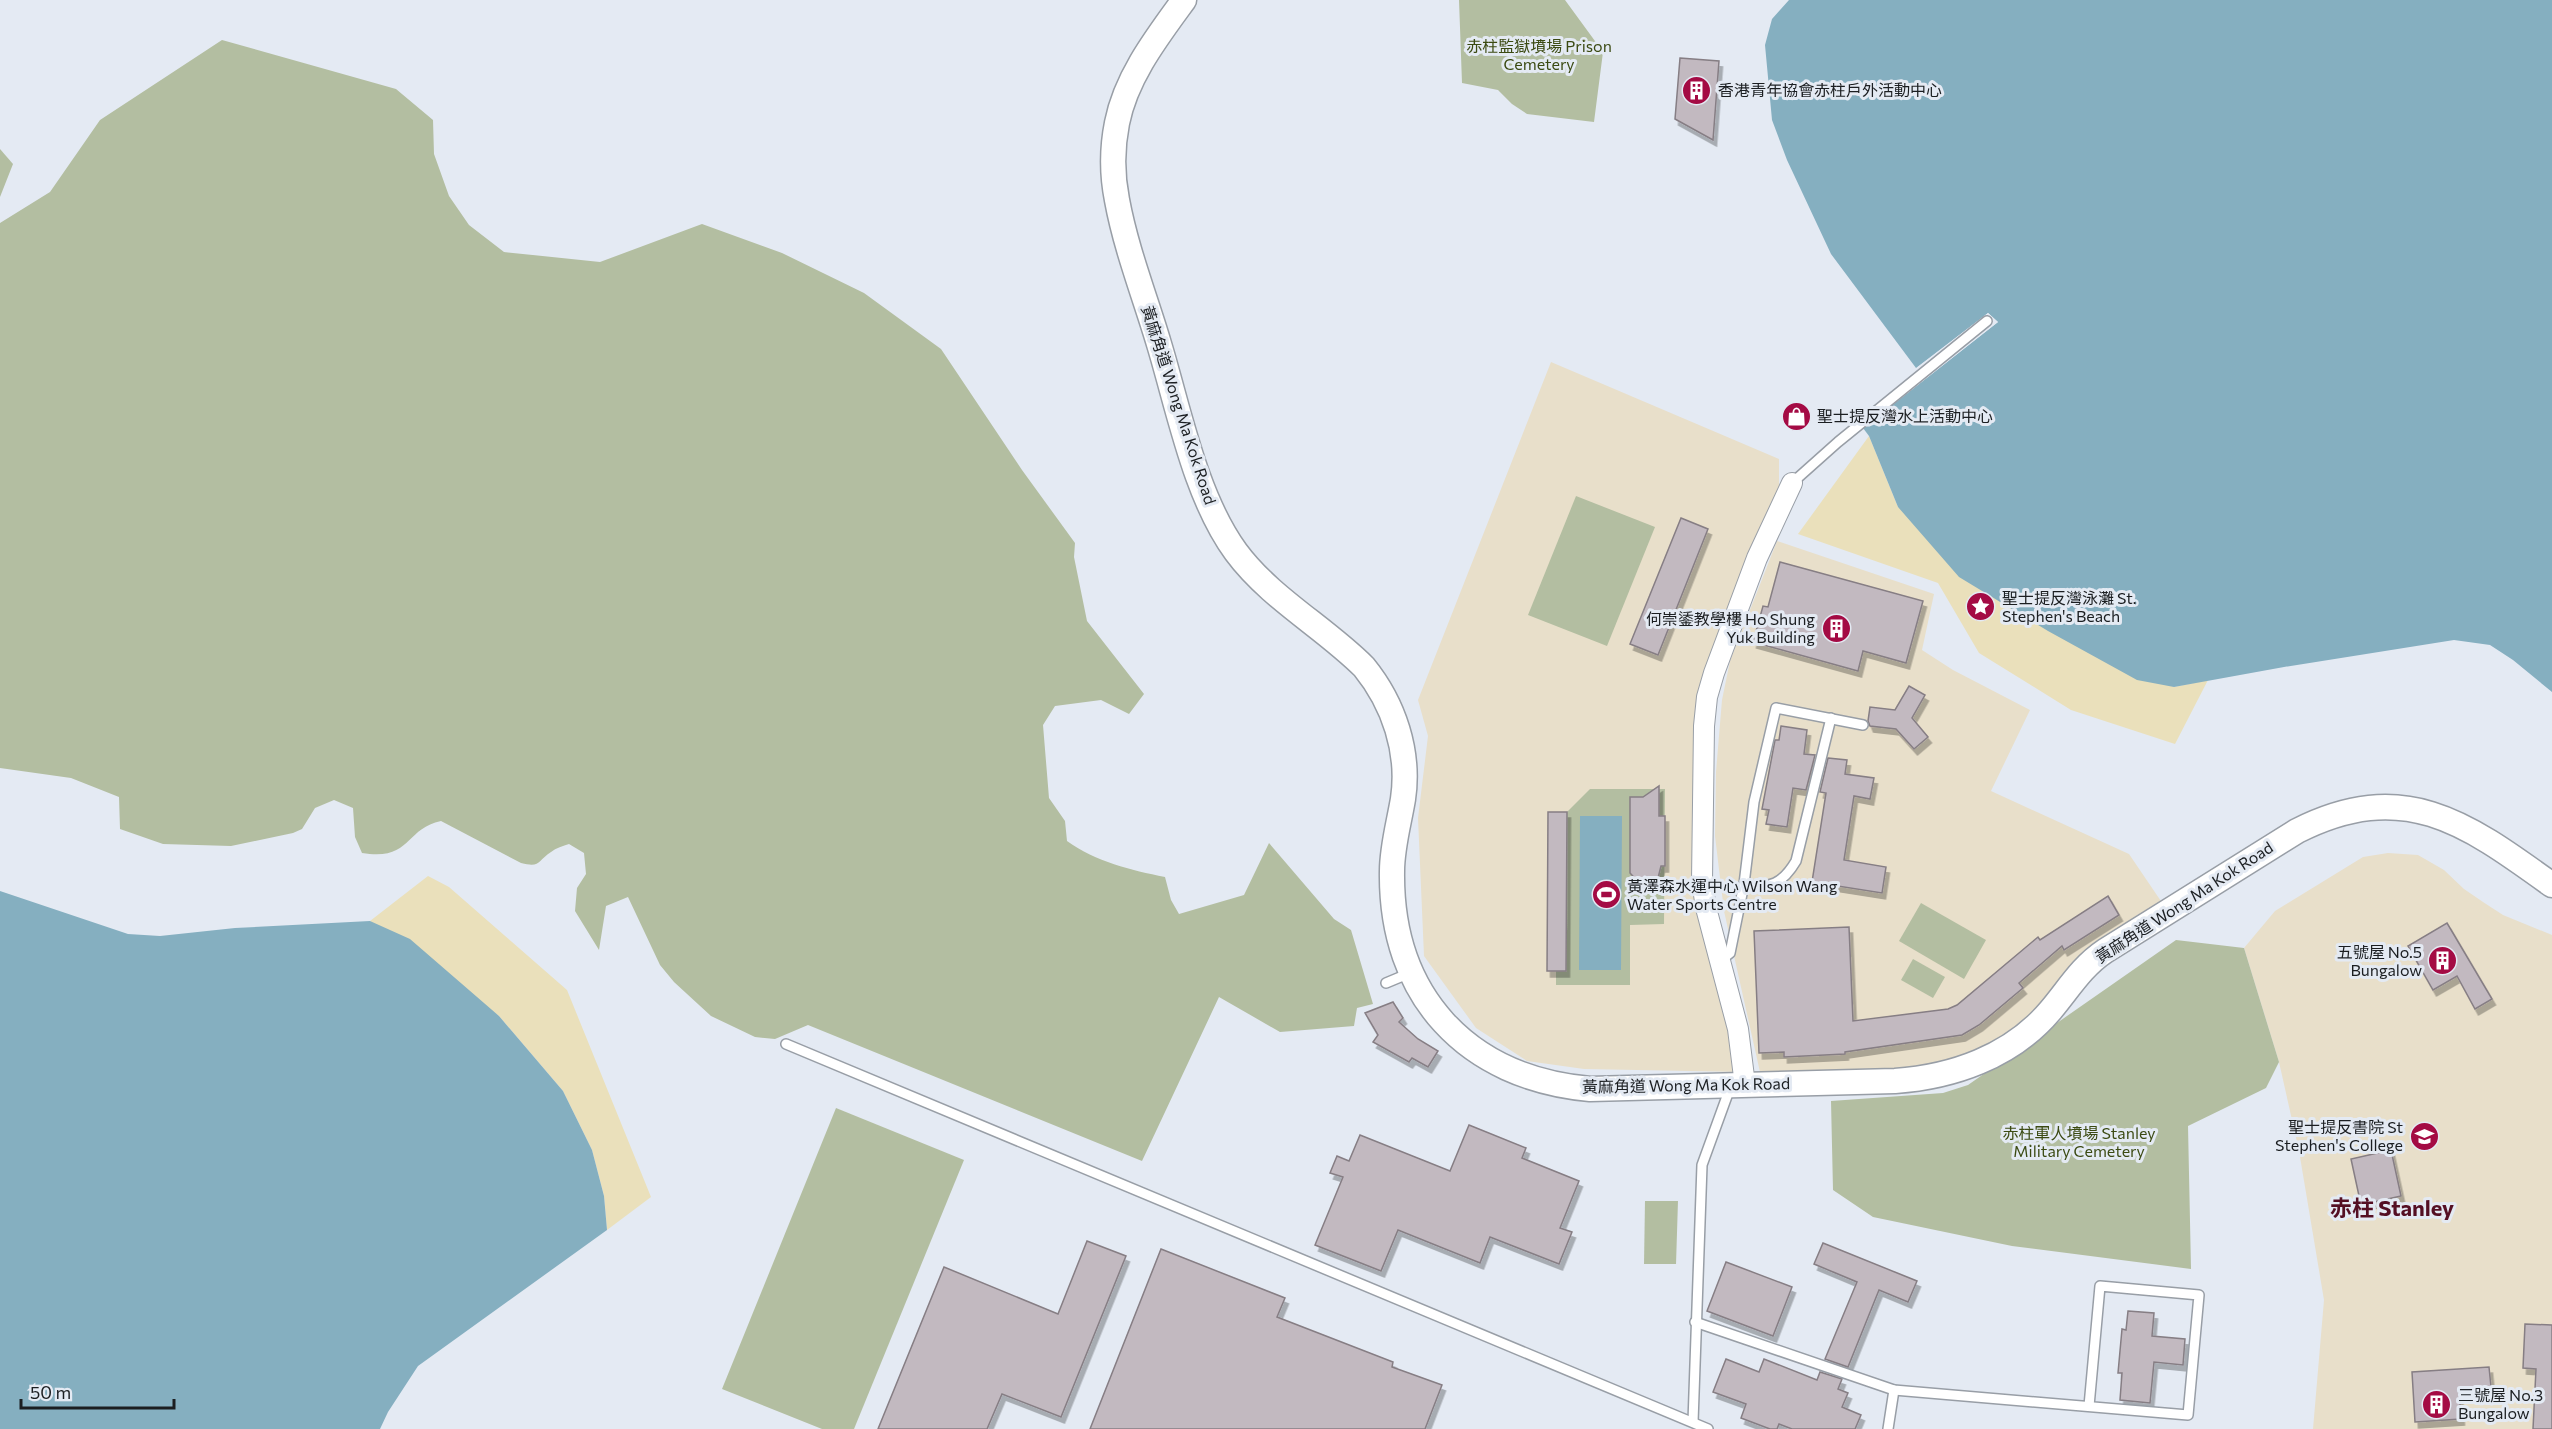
<svg xmlns="http://www.w3.org/2000/svg" width="2552" height="1429" viewBox="0 0 2552 1429" font-family="Commissioner,'Noto Sans TC',sans-serif">
  <defs>
    <filter id="shadow"><feDropShadow dx="3.5" dy="6" stdDeviation="0" flood-color="#0004"/></filter>
  </defs>
  <rect width="100%" height="100%" fill="#e4eaf3"/>
  <g fill="#e8dfca">
    <path d="M1551,362l228,97v35l-63,146 -16,54 -8,156 9,69 41,153 -158,-3 -57,-8 -51,-33 -52,-72 -6,-138 10,-82 -10,-36z"/>
    <path d="M1777,541l157,53 -12,56 31,20 77,40 -39,81 138,63 38,56 -121,98 -54,36 -68,30 -162,7 -38,-170 -9,-75 1,-64 6,-72 8,-39z"/>
    <path d="M2388,853l30,2 26,15 20,19 19,13 20,13 49,20v494h-239l11,-129 -25,-149 -20,-89 -35,-114 31,-37 88,-54z"/>
  </g>
  <g fill="#b3bea1">
    <path d="M1459,0h106l38,52 -9,70 -67,-8 -15,-10 -14,-14 -36,-7z"/>
    <path d="M222,40l174,49 37,31 1,34 15,42 20,29 35,27 96,10 102,-38 80,29 82,40 77,56 81,121 53,73 -1,14 13,64 57,73 -15,20 -28,-14 -46,6 -12,19 6,73 16,23 2,20c29,21 64,29 98,36l6,23 8,14 65,-19 25,-52 65,76 17,11 22,74 -16,4 -3,18 -74,6 -61,-35 -77,164 -334,-136 -33,14 -20,-2 -44,-21 -37,-34 -14,-17 -32,-68 -22,9 -7,44 -24,-39 2,-23 9,-14 -2,-21 -15,-9c-6,2 -13,4 -18,8 -14,9 -10,16 -30,11l-80,-42c-37,8 -29,40 -79,32l-7,-16 -2,-29 -19,-8 -19,8 -13,21 -9,4 -62,13 -68,-2 -43,-15 -1,-32 -48,-19 -71,-10v-545l50,-31 50,-72z"/>
    <path d="M0,149l13,15 -13,33z"/>
    <path d="M1576,496l79,31 -48,119 -79,-31z"/>
    <path d="M1590,789h75l-1,135 -34,1v60h-74v-14h-9l1,-159h19z"/>
    <path d="M1921,903l65,37 -22,39 -65,-38z"/>
    <path d="M2176,940l68,8 35,114 -13,26 -78,38 3,143 -179,-23 -139,-29 -40,-27 -2,-89 112,-8 25,-8z"/>
    <path d="M1913,959l32,18 -12,21 -32,-18z"/>
    <path d="M836,1108l128,52 -110,269h-32l-100,-40z"/>
    <path d="M1645,1201h33l-2,63h-32z"/>
  </g>
  <g fill="#eae0bb">
    <path d="M1869,436l29,71 276,180 34,-7 -33,64 -104,-34 -92,-57 -41,-70 -140,-49z"/>
    <path d="M428,876l21,11 118,103 84,207 -44,33 -3,-34 -12,-46 -29,-59 -64,-75 -129,-95z"/>
  </g>
  <g fill="#85afc0">
    <path d="M1789,0h763v692l-39,-32 -23,-15 -36,-5 -170,27 -110,20 -37,-7 -89,-49 -89,-54 -61,-70 -29,-71 -6,-8 135,-106 -10,-9 -72,55 -85,-114 -44,-94 -15,-40 -7,-75 7,-26z"/>
    <path d="M1580,816h42l-1,154h-42z"/>
    <path d="M0,891l128,43 32,2 75,-8 135,-7 40,18 89,77 64,75 29,59 12,46 3,34 -189,136 -30,46 -8,17h-380z"/>
  </g>
  <path fill="#e4eaf3" d="M1988,313l10,9 -135,106 -1,-3 132,-103 -6,-5 -70,53h-4z"/>
  <g fill="#c2b9c0" stroke="#867e84" stroke-width="1.5" filter="url(#shadow)">
    <path d="M1680,58l39,3 -6,79 -38,-21z"/>
    <path d="M1681,518l27,11 -50,126 -28,-11z"/>
    <path d="M1780,562l143,39 -17,62 -43,-12 -5,20 -105,-29 10,-36 5,1z"/>
    <path d="M1909,686l16,9 -13,23 16,19 -14,12 -18,-20 -26,-3 -2,-5 2,-14 25,3z"/>
    <path d="M1781,726l26,4 -3,24 11,1 -9,35 -13,-2 -6,39 -21,-3 3,-14 -7,-1 13,-69h4z"/>
    <path d="M1828,758l19,2 -2,14 29,4 -4,21 -16,-3 -10,64 42,7 -4,26 -70,-11 14,-89 -6,-1z"/>
    <path d="M1659,786v30h6v50h-4l-4,16 -10,5 -5,-1 -12,-13v-76h13z"/>
    <path d="M1548,812h19l-1,159h-19z"/>
    <path d="M2108,896l11,19 -55,35 -2,-4 -43,37 4,5 -44,37 -17,10 -117,17v2l-61,3v-5l-25,1 -5,-122 95,-4 4,94 95,-12 9,-4 81,-68 2,3z"/>
    <path d="M2447,923l45,76 -17,10 -18,-33 -24,14 -25,-44z"/>
    <path d="M1393,1002l10,16 -4,4 19,17 20,12 -10,16 -16,-9 -3,4 -36,-20 5,-7 -13,-22z"/>
    <path d="M1469,1125l57,23 -4,10 57,23 -19,47 12,4 -13,32 -69,-27 -10,26 -82,-33 -17,41 -66,-26 28,-68 -13,-4 7,-17 12,5 11,-26 90,36z"/>
    <path d="M2391,1150l10,46 -40,9 -10,-46z"/>
    <path d="M1087,1241l39,15 -65,161 -59,-23 -15,35h-109l66,-162 114,47z"/>
    <path d="M1823,1243l94,38 -9,21 -29,-12 -31,77 -23,-8 32,-77 -43,-18z"/>
    <path d="M1161,1249l124,49 -8,19 116,45 -1,5 50,18 -17,44h-335z"/>
    <path d="M1726,1262l66,25 -19,49 -66,-25z"/>
    <path d="M2128,1311l26,2 -2,23 33,3 -2,26 -29,-3 -4,41 -30,-3 2,-27h-4l4,-44 4,1z"/>
    <path d="M2525,1324l27,1v104h-19l3,-60 -13,-1z"/>
    <path d="M1726,1359l33,13 5,-13 53,21 3,-8 22,7 -4,10 10,4 -6,14 19,8 -6,14h-63l-13,-5 -2,5h-7l-29,-11 5,-14 -33,-12z"/>
    <path d="M2489,1367l2,20 -32,2 2,30 -46,3 -3,-50z"/>
  </g>
  <g fill="none" stroke-linecap="round" stroke-linejoin="round">
    <defs>
      <g id="service">
        <path d="M1792,483l46,-41 149,-121"/>
        <path d="M1744,884l10,-82 22,-94 87,17"/>
        <path d="M1720,961l10,-8 14,-69c26,6 39,-1 52,-23l35,-143"/>
        <path d="M1386,983l24,-10"/>
        <path d="M786,1044l922,385"/>
        <path d="M1695,1322l199,68 294,25 11,-120 -99,-9 -11,120"/>
        <path d="M1693,1422l9,-257 28,-77"/>
        <path d="M1888,1429l6,-39"/>
      </g>
      <path id="minor" d="M1745,1085l-7,-56 -32,-121 -4,-27 2,-155 3,-29 7,-24 43,-115 35,-75"/>
      <path id="tertiary" d="M1184,0c-27,37 -58,77 -67,123 -5,25 -5,52 0,77 9,49 28,97 42,144 20,66 36,152 77,208 34,46 88,75 128,115 30,37 46,85 39,132 -4,24 -11,48 -11,72 -2,125 75,207 198,218l305,-8c57,-4 116,-24 155,-70 18,-21 31,-44 55,-60l192,-120c107,-54 169,-8 255,54"/>
    </defs>
    <use href="#service" stroke="#989ea6" stroke-width="12"/>
    <use href="#minor" stroke="#989ea6" stroke-width="22"/>
    <use href="#tertiary" stroke="#989ea6" stroke-width="27"/>
    <use href="#service" stroke="#fff" stroke-width="9"/>
    <use href="#minor" stroke="#fff" stroke-width="20"/>
    <use href="#tertiary" stroke="#fff" stroke-width="24"/>
  </g>
  <defs>
    <symbol id="building-disc" viewBox="-11 -11 22 22"><circle r="9.5" fill="#a40b44" stroke="#e4eaf3"/><path d="M-4-6H4V6H1V3H-1V6H-4ZM-2.5-4.3h1.7v1.8h-1.7ZM.8-4.3h1.7v1.8H.8ZM-2.5-1h1.7V.8h-1.7ZM.8-1h1.7V.8H.8Z" fill="#fff"/></symbol>
    <symbol id="shop-disc" viewBox="-11 -11 22 22"><circle r="9.5" fill="#a40b44" stroke="#e4eaf3"/><path d="M-5-2.5h2.3a2.7 3.5 0 0 1 5.4 0H5L5.5 6h-11ZM-1.5-2.5h3a1.5 2.3 0 0 0-3 0Z" fill="#fff"/></symbol>
    <symbol id="sight-disc" viewBox="-11 -11 22 22"><circle r="9.5" fill="#a40b44" stroke="#e4eaf3"/><path d="M0-6L1.8-2.2L6-1.7L2.9 1.2L3.7 5.4L0 3.3L-3.7 5.4L-2.9 1.2L-6-1.7L-1.8-2.2Z" fill="#fff"/></symbol>
    <symbol id="stadium-disc" viewBox="-11 -11 22 22"><circle r="9.5" fill="#a40b44" stroke="#e4eaf3"/><path d="M0-5a6.5 5 0 1 0 0 10a6.5 5 0 1 0 0-10ZM-3.5-1.8h7v3.6h-7Z" fill="#fff"/></symbol>
    <symbol id="school-disc" viewBox="-11 -11 22 22"><circle r="9.5" fill="#a40b44" stroke="#e4eaf3"/><path d="M0-5L7-2L0 1L-7-2ZM-4 1L0 2.5L4 1V4Q0 6-4 4Z" fill="#fff"/></symbol>
  </defs>
  <g fill-rule="evenodd">
    <use href="#building-disc" x="1680" y="74" width="33" height="33"/>
    <use href="#shop-disc" x="1780" y="400" width="33" height="33"/>
    <use href="#sight-disc" x="1964" y="590" width="33" height="33"/>
    <use href="#building-disc" x="1820" y="612" width="33" height="33"/>
    <use href="#stadium-disc" x="1590" y="878" width="33" height="33"/>
    <use href="#building-disc" x="2426" y="944" width="33" height="33"/>
    <use href="#school-disc" x="2408" y="1120" width="33" height="33"/>
    <use href="#building-disc" x="2420" y="1388" width="33" height="33"/>
  </g>
  <g text-anchor="middle" stroke-width="6" stroke-linejoin="round" paint-order="stroke">
    <g font-size="16" fill="#3b4a12" stroke="#e4eaf3">
      <text x="1539" y="52">赤柱監獄墳場 Prison<tspan x="1539" dy="18">Cemetery</tspan></text>
      <text x="2079" y="1139">赤柱軍人墳場 Stanley<tspan x="2079" dy="18">Military Cemetery</tspan></text>
    </g>
    <g font-size="16" fill="#1b1e21" stroke="#e4eaf3" text-anchor="start">
      <text x="1718" y="96">香港青年協會赤柱戶外活動中心</text>
      <text x="1817" y="422">聖士提反灣水上活動中心</text>
      <text x="2002" y="604">聖士提反灣泳灘 St.<tspan x="2002" dy="18">Stephen's Beach</tspan></text>
      <text x="1815" y="625" text-anchor="end">何崇鋈教學樓 Ho Shung<tspan x="1815" dy="18">Yuk Building</tspan></text>
      <text x="1627" y="892">黃澤森水運中心 Wilson Wang<tspan x="1627" dy="18">Water Sports Centre</tspan></text>
      <text x="2422" y="958" text-anchor="end">五號屋 No.5<tspan x="2422" dy="18">Bungalow</tspan></text>
      <text x="2403" y="1133" text-anchor="end">聖士提反書院 St<tspan x="2403" dy="18">Stephen's College</tspan></text>
      <text x="2458" y="1401">三號屋 No.3<tspan x="2458" dy="18">Bungalow</tspan></text>
    </g>
    <g font-size="16" fill="#1b1e21" stroke="#e4eaf3">
      <text transform="translate(1179 405) rotate(72)" y="6">黃麻角道 Wong Ma Kok Road</text>
      <text transform="translate(2184 902) rotate(-33)" y="6">黃麻角道 Wong Ma Kok Road</text>
      <text transform="translate(1686 1085) rotate(-1)" y="6">黃麻角道 Wong Ma Kok Road</text>
    </g>
    <g font-size="22" font-weight="bold" fill="#540f23" stroke="#e4eaf3">
      <text x="2392" y="1216">赤柱 Stanley</text>
    </g>
  </g>
  <path d="M21 1399v9h153v-9" fill="none" stroke="#1b1e21" stroke-width="3"/>
  <text x="30" y="1399" font-size="18" fill="#1b1e21" stroke="#e4eaf3" stroke-width="4.5" paint-order="stroke">50 m</text>
</svg>
